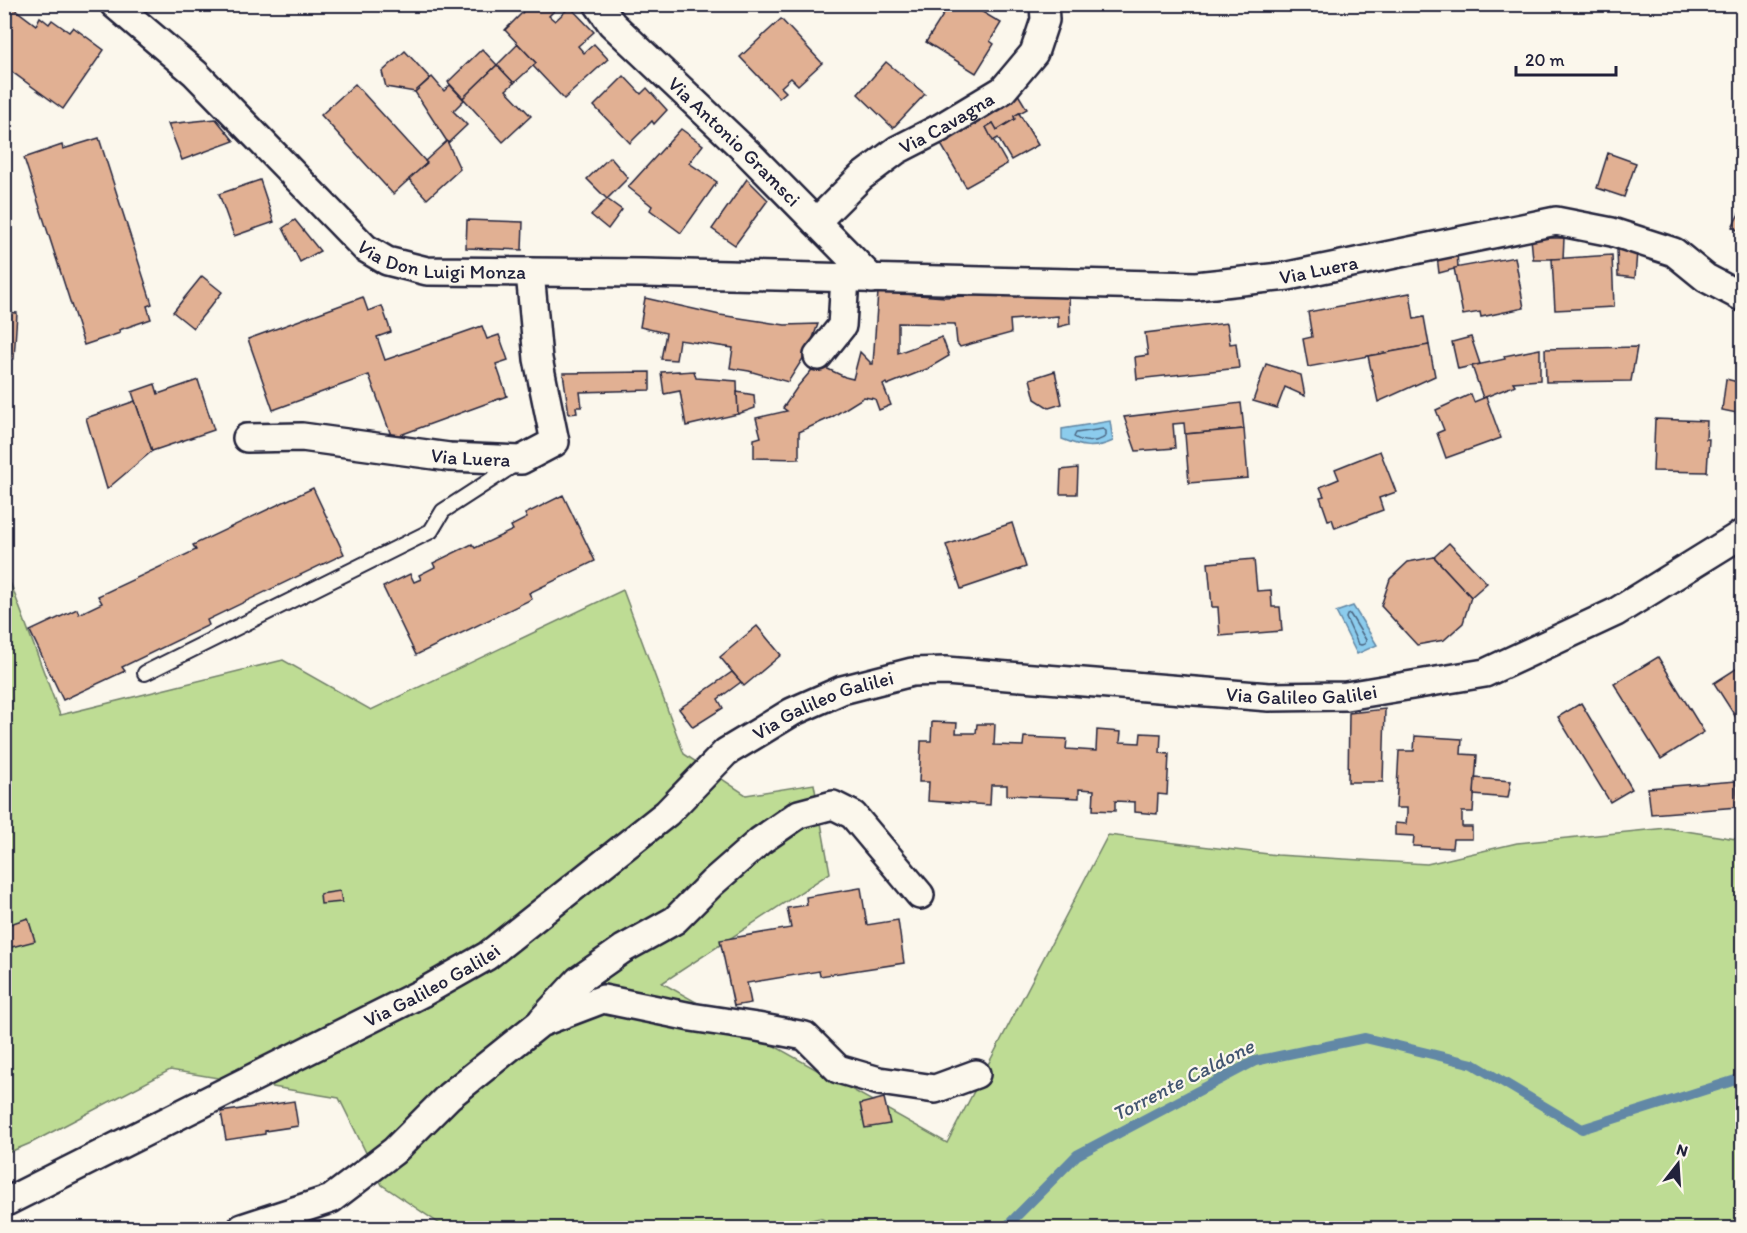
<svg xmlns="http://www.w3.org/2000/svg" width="1747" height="1233" viewBox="0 0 1747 1233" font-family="Itim,sans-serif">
  <rect width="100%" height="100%" fill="#fbf7ec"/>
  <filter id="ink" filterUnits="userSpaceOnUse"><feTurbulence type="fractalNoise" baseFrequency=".0167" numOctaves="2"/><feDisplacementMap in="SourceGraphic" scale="12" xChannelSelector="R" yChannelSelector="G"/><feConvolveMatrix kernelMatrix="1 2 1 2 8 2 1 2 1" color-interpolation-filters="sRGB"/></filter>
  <g filter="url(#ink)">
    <path fill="#bedc94" stroke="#707f68" stroke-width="1.5" d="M4,566l56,149 223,-55 88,50 252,-120 61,164 62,41 68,-11 16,89 -168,110 285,160 161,-308 169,20 150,9 90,-21 150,-15 75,12v388h-900l-22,-10 -42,10h-332l-64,-43 -43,-87 -169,-28 -139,73 -26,11z"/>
    <g fill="#8ccced" stroke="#6288a6" stroke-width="1.5">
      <path d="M1110,421l3,20c-20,9 -31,6 -51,-2v-10z"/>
      <path d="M1353,606l24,39 -20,9 -21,-42z"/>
    </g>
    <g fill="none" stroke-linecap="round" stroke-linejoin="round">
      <g stroke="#4c6682" stroke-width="1.5">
        <path d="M1103,429l3,2v5c-8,7 -23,7 -32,1l2,-4z"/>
        <path d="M1350,614l16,26 -1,4 -4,1 -3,-1 -12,-26 1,-3z"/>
      </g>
      <path stroke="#6288a6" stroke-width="10" d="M1005,1228l72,-73 178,-94 110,-23 108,26 109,65 160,-51"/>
    </g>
    <g fill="#e1b093" stroke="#22223b" stroke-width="1.5">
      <path d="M4,4h4l28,21 4,-8 9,7 3,-4 17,12 4,-5 31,23 -41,59 -59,-43z"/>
      <path d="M528,4h30l1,2 -10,10 6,5 15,-14 24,25 -16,14 6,7 10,-9 14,15 -44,40 -31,-33 3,-3 -31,-33 18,-18 -1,-1z"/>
      <path d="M950,4h19l32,19 -11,18 4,3 -18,29 -50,-31z"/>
      <path d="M781,19l41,44 -24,22 -7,-7 -10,9 5,5 -7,6 -39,-41z"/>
      <path d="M518,44l18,19 -22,20 -17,-18z"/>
      <path d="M482,49l15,16 -34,33 -15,-16z"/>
      <path d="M405,51l25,27 -15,14 -29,-5 -4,-15z"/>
      <path d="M886,62l39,32 -32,34 -35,-34z"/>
      <path d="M497,65l17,18 -8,7 25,26 -28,26 -40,-44z"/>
      <path d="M624,76l17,18 6,-6 20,22 -13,14 -2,-3 -22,22 -36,-37z"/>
      <path d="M432,77l12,14 6,-6 14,15 -11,11 14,14 -19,18 -33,-51z"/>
      <path d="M355,84l72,79 -34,31 -72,-79z"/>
      <path d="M1016,91l11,18 -13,7 1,3 -18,11 -4,-7 -7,4 21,37 -41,23 -27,-46z"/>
      <path d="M1019,113l19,32 -27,15 -13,-22 -5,3 -7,-14 7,-4 4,7 18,-11 -1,-3z"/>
      <path d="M216,119l18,22 -52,19 -14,-36z"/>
      <path d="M681,129l22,16 -14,18 28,19 -36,51 -31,-23 2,-4 -24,-19z"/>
      <path d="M99,138l53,166 -5,2 4,13 -32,11 1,3 -36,12 -60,-187 38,-13 1,4z"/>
      <path d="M447,141l13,28 -33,30 -18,-20 18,-16 -2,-2z"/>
      <path d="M1608,153l28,10 -12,34 -27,-9z"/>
      <path d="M610,157l18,21 -21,21 15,11 -14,19 -17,-14 16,-16 -20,-20z"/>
      <path d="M747,179l21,21 -33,45 -23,-16z"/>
      <path d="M260,180l14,42 -40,14 -15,-42z"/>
      <path d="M1742,208v25l-10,-6z"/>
      <path d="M295,220l25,31 -20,11 -17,-34z"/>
      <path d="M467,220l56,2 -1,28 -56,-2z"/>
      <path d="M1531,238h33l-1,21h-30z"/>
      <path d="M1617,249l20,2 -2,27 -17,-2z"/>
      <path d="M1457,252l1,16 -19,5 -2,-17z"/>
      <path d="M1612,255l2,52 -59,3 -3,-51z"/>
      <path d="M1515,257l9,51 -43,9 -1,-5 -17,3 -9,-47z"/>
      <path d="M202,276l20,16 -29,36 -20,-16z"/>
      <path d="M878,292l67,5 62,-3 27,3v-2h35l1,29 -12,3v-11l-48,4 1,13 -51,14 -3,-4 -2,-19 -57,-1v30l44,-16 7,19 -22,13 -40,16 -1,-2 -3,2 8,20 -12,5 -4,-11 -11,-2 -32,20 -33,15v27l-45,-1v-19l7,-2 -5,-19 31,-7 -4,-3 15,-22 19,-22 28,13 8,2 7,-27 10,10v2h3z"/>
      <path d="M1410,293l4,26 10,-2 5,28 -121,22 -5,-28 9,-2 -4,-25z"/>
      <path d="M363,297l5,14 14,-5 9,26 -14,5 8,23 97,-34 5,13 12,-4 9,25 -12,4 11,32 -115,42 -23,-63 -96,35 -25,-71z"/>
      <path d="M645,298l75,17 65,10 33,-1 -9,25 -21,33 -39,-11 -19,-3 3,-20 -54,-8 -3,20 -15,-1 5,-26 -26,-6z"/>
      <path d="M4,312l13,1 -3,46 -10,-1z"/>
      <path d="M1227,323l3,21 6,-1 3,25 -102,11 -2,-22 13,-2 -3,-22z"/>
      <path d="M1471,337l9,27 -22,5 -6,-27z"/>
      <path d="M1429,345l6,31 -57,26 -10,-46z"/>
      <path d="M1637,347l-6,34 -85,1 -1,-33z"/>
      <path d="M1540,349v31l-27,2 2,3 -2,1 -30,12 -11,-32 33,-7 -1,-3z"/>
      <path d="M1266,364l35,11 4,21 -20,-9 -8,21 -24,-7z"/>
      <path d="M679,371v1l15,-1 2,7 41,3 1,33 -52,12 -6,-35 -16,3 -3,-22z"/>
      <path d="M1055,371l7,33 -13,4 -14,-9 -5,-20z"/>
      <path d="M650,372v18l-70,2 2,15h-6l1,6 -8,1 -6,-41z"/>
      <path d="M1726,379l16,4v31l-20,-4z"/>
      <path d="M198,380l16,50 -62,21 -20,-59 23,-8 3,10z"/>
      <path d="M737,392l17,3 1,13 -17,6z"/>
      <path d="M1471,394l3,8 12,-5 15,41 -55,20 -9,-25 7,-3 -8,-20z"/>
      <path d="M135,401l17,50 -45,38 -21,-71z"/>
      <path d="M1241,403l3,26 -59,5 -1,-11 -11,1 2,24 -39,3 -12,-34z"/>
      <path d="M1655,419l52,2 -1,18h3l-2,33 -54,-1z"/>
      <path d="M1244,429l4,49 -59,5 -4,-49z"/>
      <path d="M1380,451l16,41 -17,6 4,12 -48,18 -3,-9 -4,1 -8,-23 4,-1 -4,-9 19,-8 -4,-10z"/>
      <path d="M1078,468l-1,26h-17l1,-24z"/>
      <path d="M313,488l31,66 -137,66 2,5 -87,42 3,4 -62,29 -33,-69 47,-22 2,5 23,-11 -4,-7 98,-46 -3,-5z"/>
      <path d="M563,495l32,66 -66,32 3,6 -116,56 -33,-68 27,-13 4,8 7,-3 -2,-4 16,-8 -2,-4 39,-19 3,4 38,-18 -2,-4 16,-8 -2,-4z"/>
      <path d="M1012,523l14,44 -65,22 -15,-44z"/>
      <path d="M1449,543l38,40 -16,14 -37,-40z"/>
      <path d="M1434,557l37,40 -8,26 -19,17 -27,5 -36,-39 9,-27 18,-17z"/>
      <path d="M1254,559l3,32 14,-1 1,17h8l2,24 -62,5 -2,-29h-6l-4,-44z"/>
      <path d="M757,626l24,29 -37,31 -24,-29z"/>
      <path d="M1658,657l46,75 -43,27 -47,-75z"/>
      <path d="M1742,665v62l-28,-44z"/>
      <path d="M732,672l9,10 -23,17 5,9 -30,19 -14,-18z"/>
      <path d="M1581,703l51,86 -22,13 -52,-85z"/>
      <path d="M1385,709l-2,73h-35l1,-69z"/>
      <path d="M932,722l25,1 -1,10h20l1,-9h18l-1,21 29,1 1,-9 43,2 -1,10 30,2 1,-21 24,2 -1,10 20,1 1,-10 20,1 -1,19 9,1 -2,41 -9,-1 -1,20 -22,-2v-10l-20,-1v10l-22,-1 1,-20 -15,-1v9l-72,-3v-10h-16l-1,20 -62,-4 1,-19h-10l2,-38v-3h10z"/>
      <path d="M1415,736l47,3 -1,15 16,1 -4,57h-11v15h10v12h-19l-1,9 -39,-2 1,-10 -19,-1v-12l11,1 1,-11v-5h-11l3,-57h15z"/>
      <path d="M1475,778l36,3 -3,17 -34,-3z"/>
      <path d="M1736,781l2,26 -87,7 -3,-26z"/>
      <path d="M860,888h1l6,37 31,-5 6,43 -84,13 -1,-5 -72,12 4,20 -17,3 -14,-66 71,-12 -4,-20 20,-3 -1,-8z"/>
      <path d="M340,891l2,11 -21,2 -1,-10z"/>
      <path d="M28,918l7,23 -31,8v-23z"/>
      <path d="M884,1098l6,26 -25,4 -5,-24z"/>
      <path d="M294,1101l4,25 -33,5v3l-39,6 -5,-28z"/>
    </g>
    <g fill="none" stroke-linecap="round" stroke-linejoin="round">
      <defs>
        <path id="service" d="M145,673l286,-142 12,-20 74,-48"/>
        <g id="minor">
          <path id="s1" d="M114,4l81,69 170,175 22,13 40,10 217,2 552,13 92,-10 268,-55 56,11 62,20 32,26 36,19"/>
          <path id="s2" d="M598,4l14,20 137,130 123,125"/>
          <path id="s3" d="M816,222l45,-45 36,-27 43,-22 63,-38 31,-37 11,-33 -1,-16"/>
          <path d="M818,356l24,-30 3,-48"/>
          <path id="s4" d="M247,438l55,-1 147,20 72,3 34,-18 -17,-83 -8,-87"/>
          <path d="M543,1019l36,-39 44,-31 52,-29 37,-37 48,-42 39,-27 34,-9 20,10 67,80"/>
          <path id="s5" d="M4,1203l418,-210 65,-37 180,-143 59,-61 35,-21 31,-19 50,-22 70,-18 34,-1 323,26 77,-1 139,-23 131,-61 126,-78"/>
          <path d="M242,1228l89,-29 63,-48 55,-55 91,-73 63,-24 88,18 66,10 48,9 33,33 41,12 56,8 41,-15"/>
        </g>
      </defs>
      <use href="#service" stroke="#22223b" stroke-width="18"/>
      <use href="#minor" stroke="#22223b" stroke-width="32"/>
      <use href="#service" stroke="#fbf7ec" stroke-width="14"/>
      <use href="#minor" stroke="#fbf7ec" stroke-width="27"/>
    </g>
  </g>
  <g text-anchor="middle" stroke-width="4.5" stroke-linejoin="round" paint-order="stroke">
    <g font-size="20" fill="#22223b" stroke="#fbf7ec">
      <text dy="7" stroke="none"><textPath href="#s3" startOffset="165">Via Cavagna</textPath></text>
      <text dy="7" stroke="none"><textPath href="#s2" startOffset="194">Via Antonio Gramsci</textPath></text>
      <text dy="7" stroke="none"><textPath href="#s1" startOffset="430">Via Don Luigi Monza</textPath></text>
      <text dy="7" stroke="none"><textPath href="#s1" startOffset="1310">Via Luera</textPath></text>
      <text dy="7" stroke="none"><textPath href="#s4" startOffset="225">Via Luera</textPath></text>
      <text dy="7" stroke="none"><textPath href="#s5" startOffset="1452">Via Galileo Galilei</textPath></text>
      <text dy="7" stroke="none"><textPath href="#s5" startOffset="966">Via Galileo Galilei</textPath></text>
      <text dy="7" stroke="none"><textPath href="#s5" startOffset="480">Via Galileo Galilei</textPath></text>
    </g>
    <g font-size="21" font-style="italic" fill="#425570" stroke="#fbf7ec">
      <text transform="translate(1183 1080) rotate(-27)" y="7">Torrente Caldone</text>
    </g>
  </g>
  <rect width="1747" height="1233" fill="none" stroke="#fbf7ec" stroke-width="24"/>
  <rect x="12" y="12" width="1723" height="1209" fill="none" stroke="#22223b" stroke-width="2" filter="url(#ink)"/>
  <g transform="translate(1678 1164) rotate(17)" stroke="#fbf7ec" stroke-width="4.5" paint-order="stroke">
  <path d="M0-4.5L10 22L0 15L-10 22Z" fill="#22223b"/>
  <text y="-9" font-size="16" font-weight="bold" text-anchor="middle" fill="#22223b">N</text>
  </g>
  <path d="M1516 66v9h100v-9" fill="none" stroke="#22223b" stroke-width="3"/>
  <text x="1525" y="66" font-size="18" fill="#22223b" stroke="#fbf7ec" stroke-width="4.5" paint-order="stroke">20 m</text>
</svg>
